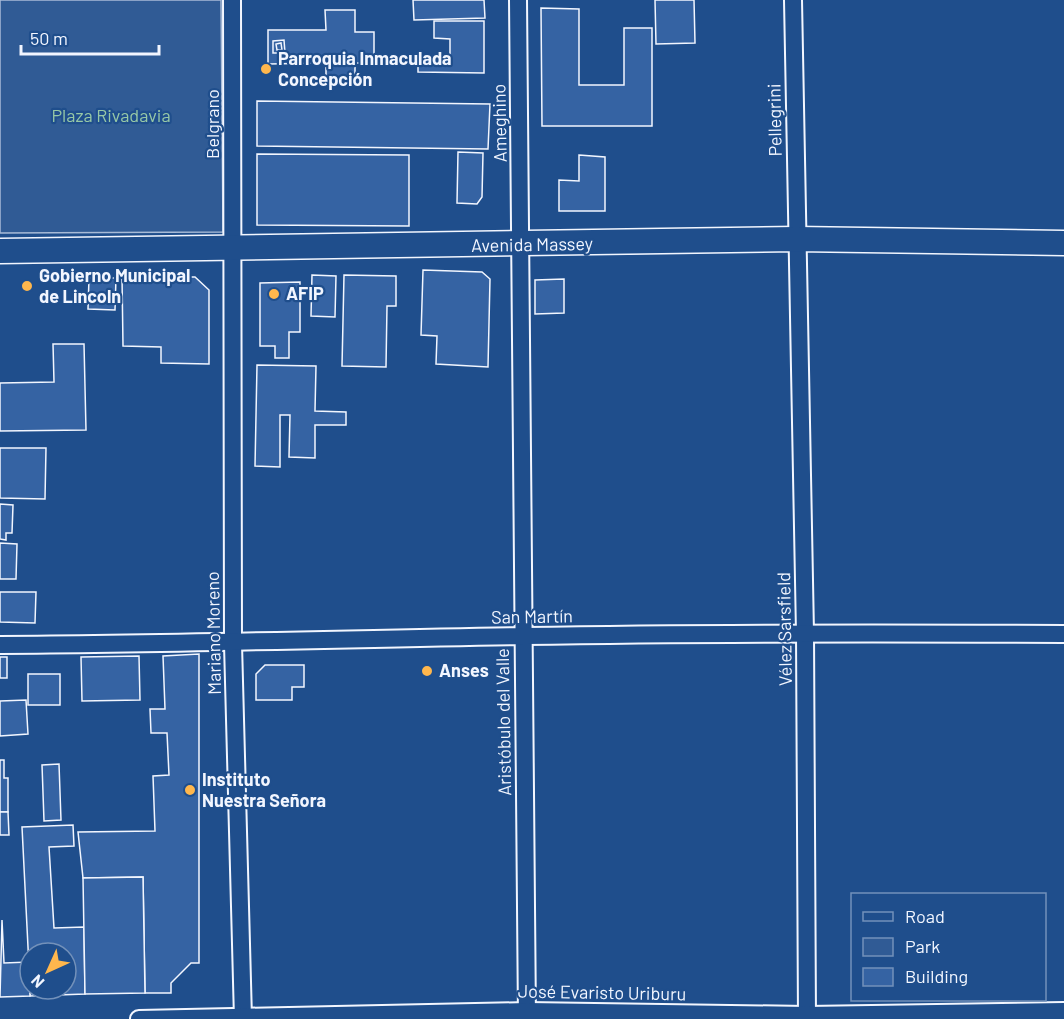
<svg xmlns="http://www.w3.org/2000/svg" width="1064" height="1019" viewBox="0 0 1064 1019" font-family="Barlow,sans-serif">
  <rect width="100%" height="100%" fill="#1f4e8c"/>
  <path fill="#305b95" stroke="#a8bbd7" stroke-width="1.5" d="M0,0h221l2,232 -223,1z"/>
  <g fill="#3563a3" stroke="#f2f6ff" stroke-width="1.5">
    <path d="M413,0h71l1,18 -71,2z"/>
    <path d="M655,0h39l1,43 -39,1z"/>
    <path d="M541,8l38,1v76h45v-57h28v98h-110z"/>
    <path d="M325,10h30v22h19v31h-19v21h-29v-21l-58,1v-34h58z"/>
    <path d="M434,21h50v52l-66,-1v-16l32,1v-18l-16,-1z"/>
    <path d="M284,40l1,13h-12v-12z"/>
    <path d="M281,43l1,7h-5l-1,-6z"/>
    <path d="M257,101l233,3 -2,45 -231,-3z"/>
    <path d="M458,152l25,1 -1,44 -5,7 -20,-1z"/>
    <path d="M257,154l152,1v71l-152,-1z"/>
    <path d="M579,155l26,2v54h-46v-31l20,1z"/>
    <path d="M423,270l59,2 8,7 -2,88 -52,-3 1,-28 -16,-1z"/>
    <path d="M312,275l24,1 -1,41 -24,-1z"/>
    <path d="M344,275l52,1v30h-9l-1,61 -44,-1z"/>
    <path d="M122,277h73l14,13v74l-48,-1v-16l-38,-1z"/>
    <path d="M89,278h27l-1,32 -27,-1z"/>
    <path d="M564,279v34l-29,1v-34z"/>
    <path d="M300,282v50h-11v26h-14v-12h-15v-63z"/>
    <path d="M53,344h31l2,86 -86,1v-48l54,-1z"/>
    <path d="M257,365l59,1 -1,45 31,1v13h-31v33l-26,-1 1,-42h-10v52l-25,-1z"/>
    <path d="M0,448h46l-1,51 -45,-1z"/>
    <path d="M0,504l13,1 -1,28h-6v7l-6,-1z"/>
    <path d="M0,543l17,1 -1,35h-16z"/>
    <path d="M0,592h36l-1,31 -35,-1z"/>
    <path d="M199,654v309h-8l-20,20v10h-26l-2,-116 -60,1 -5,-46 77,-1 -2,-55 16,-1 -2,-42h-16l-1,-24h15l-2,-53z"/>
    <path d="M139,656l1,44 -58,1 -1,-44z"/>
    <rect x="0" y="657" width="7" height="21"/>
    <path d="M265,665h39v22h-12v13h-36v-26z"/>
    <rect x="28" y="674" width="32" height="31"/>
    <path d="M26,700l2,34 -28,2v-35z"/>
    <path d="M0,760h4v18h4v34h-8z"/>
    <path d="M59,764l2,56 -17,1 -2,-56z"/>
    <path d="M0,812h8l1,23h-9z"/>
    <path d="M73,825l1,21 -25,1 5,81 30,-1 1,67 -55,2v-7h36v-36h-36v34l-8,-160z"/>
    <path d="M143,877l2,116 -60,1 -2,-116z"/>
    <path d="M2,920l2,43 25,-1 1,34 -30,1z"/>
  </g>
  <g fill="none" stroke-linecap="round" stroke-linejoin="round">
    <defs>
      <g id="minor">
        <path d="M232,0l1,644 10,375"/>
        <path d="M518,0l9,1019"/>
        <path d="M793,0l12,633 2,386"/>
        <path d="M0,645c175,-1 349,-6 524,-9 180,-3 360,-3 540,-2"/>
        <path d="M139,1019l388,-8 280,4 257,-4"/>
      </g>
      <path id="secondary" d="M0,251l796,-12 268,4"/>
    </defs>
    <use href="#minor" stroke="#f2f6ff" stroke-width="20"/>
    <use href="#secondary" stroke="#f2f6ff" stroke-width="27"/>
    <use href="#minor" stroke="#1f4e8c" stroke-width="16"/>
    <use href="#secondary" stroke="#1f4e8c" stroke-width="24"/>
  </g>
  <g fill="#ffb74d" stroke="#1f4e8c" stroke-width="2">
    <circle cx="266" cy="69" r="6"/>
    <circle cx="27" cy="286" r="6"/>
    <circle cx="274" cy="294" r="6"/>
    <circle cx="427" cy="671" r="6"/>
    <circle cx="190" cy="790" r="6"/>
  </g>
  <g text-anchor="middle" stroke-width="4.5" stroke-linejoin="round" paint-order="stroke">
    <g font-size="18" font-weight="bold" fill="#f2f6ff" stroke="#1f4e8c" text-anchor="start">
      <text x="278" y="65">Parroquia Inmaculada<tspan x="278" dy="21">Concepción</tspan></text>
      <text x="39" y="282">Gobierno Municipal<tspan x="39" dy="21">de Lincoln</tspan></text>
      <text x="286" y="300">AFIP</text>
      <text x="439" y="677">Anses</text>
      <text x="202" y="786">Instituto<tspan x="202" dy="21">Nuestra Señora</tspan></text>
    </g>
    <g font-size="18" fill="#97c8a6" stroke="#1f4e8c">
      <text x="111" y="122">Plaza Rivadavia</text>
    </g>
    <g font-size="18" fill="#f2f6ff" stroke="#1f4e8c">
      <text transform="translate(775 120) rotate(-91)" y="6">Pellegrini</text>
      <text transform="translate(500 123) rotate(-91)" y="6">Ameghino</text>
      <text transform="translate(213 124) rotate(-90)" y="6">Belgrano</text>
      <text transform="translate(532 245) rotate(-1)" y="6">Avenida Massey</text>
      <text transform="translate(532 617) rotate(-1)" y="6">San Martín</text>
      <text transform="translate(785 629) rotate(-91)" y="6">Vélez Sarsfield</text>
      <text transform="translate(214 633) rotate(-91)" y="6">Mariano Moreno</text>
      <text transform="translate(504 722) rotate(-91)" y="6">Aristóbulo del Valle</text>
      <text transform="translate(602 993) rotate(1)" y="6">José Evaristo Uriburu</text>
    </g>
  </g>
  <rect x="851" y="893" width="195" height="108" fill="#1f4e8c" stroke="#7391ba" stroke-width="1.5"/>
  <rect x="863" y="912" width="30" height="9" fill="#1f4e8c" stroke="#7391ba" stroke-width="1.5"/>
  <text x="905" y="923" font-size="18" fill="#f2f6ff">Road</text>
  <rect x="863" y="938" width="30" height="18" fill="#305b95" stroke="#7391ba" stroke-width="1.5"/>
  <text x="905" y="953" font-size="18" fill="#f2f6ff">Park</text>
  <rect x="863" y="968" width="30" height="18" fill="#3563a3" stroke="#7391ba" stroke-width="1.5"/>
  <text x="905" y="983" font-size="18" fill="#f2f6ff">Building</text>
  <g transform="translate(48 971) rotate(225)"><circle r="28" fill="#1f4e8c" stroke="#7391ba" stroke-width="1.5"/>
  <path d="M0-4.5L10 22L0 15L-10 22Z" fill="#ffb74d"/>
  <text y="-9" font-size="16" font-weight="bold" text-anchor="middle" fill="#f2f6ff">N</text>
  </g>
  <path d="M21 45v9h138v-9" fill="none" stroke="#f2f6ff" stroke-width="3"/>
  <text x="30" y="45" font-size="18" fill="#f2f6ff" stroke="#1f4e8c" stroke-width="4.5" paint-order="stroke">50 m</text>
</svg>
